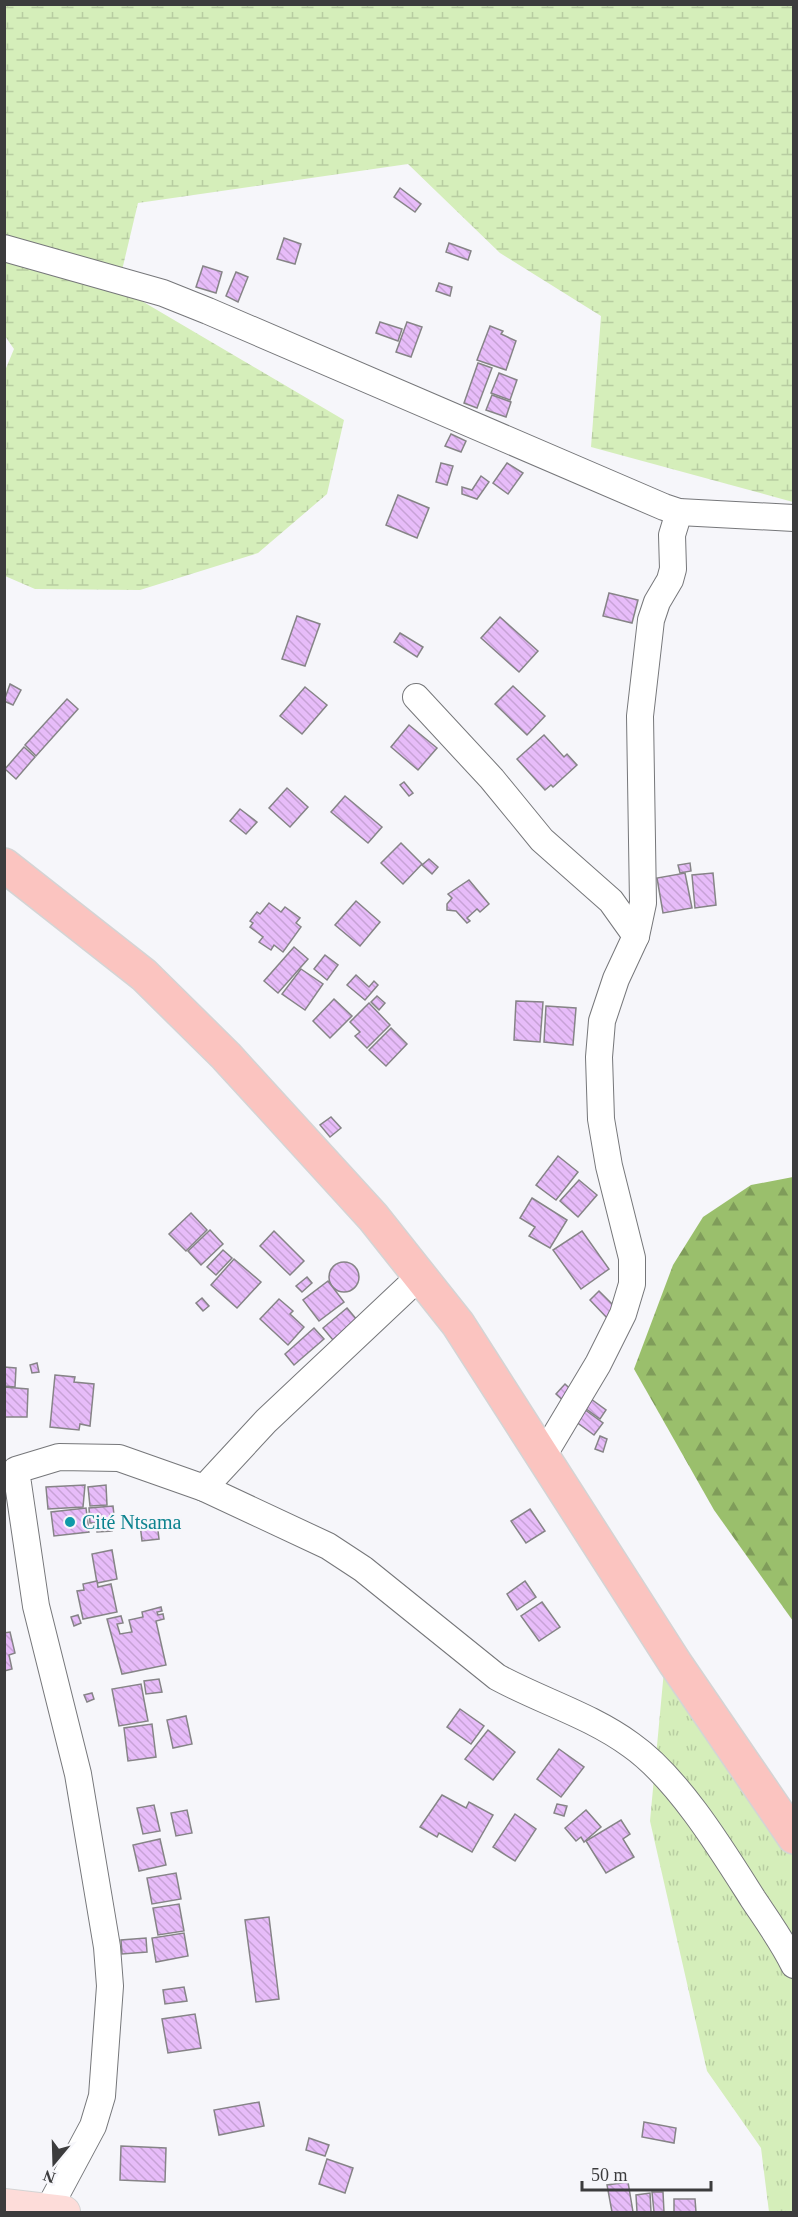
<svg xmlns="http://www.w3.org/2000/svg" width="798" height="2217" viewBox="0 0 798 2217" font-family="Georgia,serif">
  <defs>
    <pattern id="grass-tufts" width="24" height="20" patternUnits="userSpaceOnUse" patternTransform="scale(1.5)"><rect width="24" height="20" fill="#d5eeba"/><path d="M3 7l-1-3M5 7V3M7 7l1-3M15 17l-1-3M17 17v-4M19 17l1-3" fill="none" stroke="#b8cda1"/></pattern>
    <pattern id="forest-firs" width="22" height="20" patternUnits="userSpaceOnUse" patternTransform="scale(1.5)"><rect width="22" height="20" fill="#9abf6c"/><path d="M5 1l3.5 6h-7zM16 11l3.5 6h-7z" fill="#7f9c5a"/></pattern>
    <pattern id="wetland-marsh" width="20" height="14" patternUnits="userSpaceOnUse" patternTransform="scale(1.5)"><rect width="20" height="14" fill="#d5eeba"/><path d="M1 5h8M5 5V1M11 12h8M15 12V8" fill="none" stroke="#b8cda1"/></pattern>
    <pattern id="building-back-hatch" width="6" height="6" patternUnits="userSpaceOnUse" patternTransform="scale(1.5)"><rect width="6" height="6" fill="#e7bcf9"/><path d="M-1 5l2 2M0 0l6 6M5-1l2 2" fill="none" stroke="#c7a2d6"/></pattern>
  </defs>
  <rect width="100%" height="100%" fill="#f6f6fa"/>
  <path fill="url(#grass-tufts)" d="M666,1649l127,177v386h-24l-8,-64 -54,-77 -57,-250z"/>
  <path fill="url(#forest-firs)" d="M793,1177h1l-1,444 -79,-111 -80,-141 39,-104 30,-48 48,-32z"/>
  <path fill="url(#wetland-marsh)" d="M5,5h788v497l-202,-55 10,-131 -101,-63 -92,-89 -270,39 -20,84 226,133 -17,74 -69,59 -118,37 -105,-1 -30,-13 -1,-203 10,-24 -9,-13z"/>
  <g fill="url(#building-back-hatch)" stroke="#868487" stroke-width="1.5">
    <path d="M400,188l21,16 -6,8 -21,-15z"/>
    <path d="M284,238l17,6 -6,20 -18,-5z"/>
    <path d="M449,243l22,8 -3,9 -22,-8z"/>
    <path d="M203,266l19,6 -6,21 -20,-6z"/>
    <path d="M236,272l12,5 -10,25 -12,-6z"/>
    <path d="M439,283l13,4 -2,9 -14,-5z"/>
    <path d="M380,322l22,7 -4,12 -22,-8z"/>
    <path d="M407,322l15,5 -11,30 -15,-5z"/>
    <path d="M490,326l13,5 -2,3 15,7 -10,29 -29,-10z"/>
    <path d="M478,363l14,5 -15,40 -13,-5z"/>
    <path d="M499,373l18,7 -7,20 -19,-7z"/>
    <path d="M492,395l19,7 -5,15 -20,-7z"/>
    <path d="M451,434l15,7 -5,11 -16,-6z"/>
    <path d="M441,463l12,3 -6,19 -11,-3z"/>
    <path d="M507,463l16,10 -15,21 -15,-11z"/>
    <path d="M481,476l8,6 -12,17 -15,-5v-7l10,3z"/>
    <path d="M398,495l31,13 -12,30 -31,-13z"/>
    <path d="M609,593l29,7 -6,23 -29,-7z"/>
    <path d="M297,616l23,8 -15,42 -23,-7z"/>
    <path d="M500,617l38,34 -19,21 -38,-34z"/>
    <path d="M400,633l23,14 -6,10 -23,-15z"/>
    <path d="M10,684l11,6 -8,15 -9,-4z"/>
    <path d="M513,686l32,30 -18,19 -32,-31z"/>
    <path d="M305,687l22,18 -25,29 -22,-18z"/>
    <path d="M67,699l11,10 -42,47 -11,-11z"/>
    <path d="M409,725l28,23 -19,22 -27,-23z"/>
    <path d="M544,735l20,22 3,-3 10,11 -24,22 -2,-2 -6,5 -28,-31z"/>
    <path d="M24,747l11,10 -19,22 -11,-10z"/>
    <path d="M404,782l9,11 -4,3 -9,-11z"/>
    <path d="M287,788l21,19 -18,20 -21,-19z"/>
    <path d="M345,796l37,31 -14,16 -37,-31z"/>
    <path d="M240,809l17,13 -11,12 -16,-13z"/>
    <path d="M401,843l21,21 -19,20 -22,-21z"/>
    <path d="M429,859l9,8 -6,7 -10,-9z"/>
    <path d="M690,863l1,8 -11,2 -2,-8z"/>
    <path d="M685,873l7,35 -29,5 -6,-35z"/>
    <path d="M713,873l3,32 -21,3 -3,-33z"/>
    <path d="M469,880l20,24 -9,8 -3,-3 -10,9 3,3 -3,2 -11,-12 -9,-1v-6l5,-6 -4,-4z"/>
    <path d="M356,901l24,21 -20,24 -25,-21z"/>
    <path d="M269,903l12,9 4,-5 15,11 -4,5 5,4 -18,25 -9,-7 -3,5 -12,-8 4,-5 -13,-10 3,-4 -3,-2 7,-9 3,2z"/>
    <path d="M294,947l14,12 -30,34 -14,-12z"/>
    <path d="M325,955l13,10 -11,15 -13,-11z"/>
    <path d="M301,969l22,15 -18,26 -23,-16z"/>
    <path d="M356,975l13,12 5,-6 4,4 -13,15 -18,-15z"/>
    <path d="M377,996l8,7 -6,7 -8,-8z"/>
    <path d="M334,999l18,17 -22,22 -17,-17z"/>
    <path d="M516,1001l27,1 -3,40 -26,-2z"/>
    <path d="M369,1003l21,22 -23,23 -12,-12 5,-4 -10,-10z"/>
    <path d="M546,1006l30,2 -3,37 -29,-3z"/>
    <path d="M391,1028l16,16 -21,22 -17,-16z"/>
    <path d="M331,1117l10,11 -11,9 -10,-12z"/>
    <path d="M558,1156l20,16 -22,28 -20,-15z"/>
    <path d="M579,1180l18,15 -19,22 -18,-16z"/>
    <path d="M532,1198l35,22 -17,28 -21,-12 6,-9 -15,-9z"/>
    <path d="M191,1213l16,17 -21,21 -17,-17z"/>
    <path d="M210,1230l13,14 -22,21 -13,-14z"/>
    <path d="M274,1231l30,30 -14,14 -30,-29z"/>
    <path d="M582,1231l27,38 -28,20 -28,-39z"/>
    <path d="M223,1250l9,8 -16,17 -9,-8z"/>
    <path d="M234,1259l27,23 -24,26 -26,-23z"/>
    <circle cx="344" cy="1277" r="15"/>
    <path d="M307,1277l5,6 -10,9 -6,-6z"/>
    <path d="M328,1281l16,21 -25,19 -16,-21z"/>
    <path d="M599,1291l19,19 -10,9 -18,-19z"/>
    <path d="M202,1298l7,8 -6,5 -7,-8z"/>
    <path d="M279,1299l14,12 -3,3 14,13 -16,18 -28,-26z"/>
    <path d="M347,1308l10,12 -24,20 -10,-12z"/>
    <path d="M314,1328l10,11 -30,26 -9,-11z"/>
    <path d="M37,1363l2,9 -7,1 -2,-8z"/>
    <path d="M4,1367l12,1 -1,19 -11,-1z"/>
    <path d="M55,1375l20,2 -1,5 20,2 -4,42 -10,-2 -1,6 -29,-3z"/>
    <path d="M565,1384l13,12 -9,10 -13,-12z"/>
    <path d="M4,1387l24,2 -1,28h-23z"/>
    <path d="M591,1399l15,11 -6,9 -15,-11z"/>
    <path d="M584,1409l19,14 -9,12 -19,-14z"/>
    <path d="M600,1436l7,3 -4,13 -8,-3z"/>
    <path d="M85,1485l-2,22 -35,2 -2,-22z"/>
    <path d="M106,1485l1,20 -17,1 -2,-19z"/>
    <path d="M113,1506l1,9h-4l2,16 -15,1 -1,-9h-6l-1,-15z"/>
    <path d="M86,1508l3,24 -35,4 -3,-24z"/>
    <path d="M530,1509l15,22 -19,12 -15,-22z"/>
    <path d="M157,1522l2,17 -17,2 -2,-17z"/>
    <path d="M112,1550l5,29 -20,4 -5,-29z"/>
    <path d="M97,1581l1,6 13,-3 6,28 -34,7 -6,-28 7,-1 -1,-6z"/>
    <path d="M525,1581l11,16 -19,13 -10,-16z"/>
    <path d="M542,1602l18,25 -21,14 -18,-25z"/>
    <path d="M161,1607l1,4 -5,1 1,3 5,-1 1,5 -8,2 10,44 -44,9 -15,-55 14,-3 2,7 -6,1 3,10 12,-2 -3,-12 14,-3 -1,-5z"/>
    <path d="M78,1615l3,8 -7,3 -3,-9z"/>
    <path d="M10,1632l5,21 -6,2 3,14 -8,2v-38z"/>
    <path d="M159,1679l3,13 -16,2 -2,-13z"/>
    <path d="M141,1684l7,37 -29,5 -7,-37z"/>
    <path d="M92,1693l2,6 -7,3 -3,-7z"/>
    <path d="M460,1709l24,17 -13,18 -24,-17z"/>
    <path d="M186,1716l6,28 -19,4 -6,-28z"/>
    <path d="M152,1724l4,33 -28,4 -4,-33z"/>
    <path d="M488,1730l27,22 -22,28 -28,-21z"/>
    <path d="M559,1749l25,18 -23,30 -24,-18z"/>
    <path d="M442,1795l24,13 3,-6 24,13 -21,37 -33,-19 -2,4 -17,-10z"/>
    <path d="M557,1804l10,2 -3,10 -10,-3z"/>
    <path d="M154,1805l6,26 -17,3 -6,-26z"/>
    <path d="M187,1810l5,23 -16,3 -5,-23z"/>
    <path d="M586,1810l15,17 -17,15 -3,-5 -5,4 -11,-13z"/>
    <path d="M515,1814l21,15 -21,32 -22,-14z"/>
    <path d="M621,1820l9,14 -7,5 11,18 -28,16 -20,-32z"/>
    <path d="M160,1839l6,26 -27,6 -6,-26z"/>
    <path d="M176,1873l5,26 -29,5 -5,-26z"/>
    <path d="M179,1904l5,27 -26,4 -5,-27z"/>
    <path d="M269,1917l10,82 -23,3 -11,-82z"/>
    <path d="M184,1933l4,23 -32,6 -4,-24z"/>
    <path d="M146,1938l1,14 -25,2 -1,-14z"/>
    <path d="M184,1987l3,14 -22,3 -2,-14z"/>
    <path d="M195,2014l6,34 -33,5 -6,-34z"/>
    <path d="M259,2102l5,24 -45,9 -5,-25z"/>
    <path d="M644,2122l32,6 -2,15 -32,-6z"/>
    <path d="M309,2138l20,7 -4,11 -19,-6z"/>
    <path d="M121,2146l45,2 -1,34 -45,-2z"/>
    <path d="M327,2159l26,9 -8,25 -26,-9z"/>
    <path d="M628,2182l5,30h-21l-5,-27z"/>
    <path d="M652,2192h11l1,20h-10z"/>
    <path d="M650,2193l1,19h-14l-1,-17z"/>
    <path d="M674,2199h21l1,13h-22z"/>
  </g>
  <g fill="none" stroke-linecap="round" stroke-linejoin="round">
    <defs>
      <g id="minor">
        <path d="M4,248l159,45 45,18 456,196 15,5 115,6"/>
        <path d="M416,697l76,82 50,61 69,61 25,35"/>
        <path d="M543,1456l55,-92 25,-50 9,-30v-26l-23,-92 -8,-47 -2,-62 3,-36 14,-42 20,-43 7,-33 -3,-187 11,-96 6,-18 13,-22 3,-11 -1,-34 7,-23"/>
        <path d="M204,1488l62,-67 154,-145"/>
        <path d="M48,2210l45,-84 9,-30 8,-110 -3,-39 -29,-173 -42,-168 -20,-136 43,-13 60,1 85,30 124,58 35,23 134,108c44,24 93,38 134,68 47,33 91,105 122,154 14,21 30,43 41,66"/>
      </g>
      <path id="major" d="M4,2205l60,7"/>
      <path id="highway" d="M4,865l140,110 82,81 147,161 85,107 217,339 119,174"/>
    </defs>
    <use href="#minor" stroke="#76777a" stroke-width="28"/>
    <use href="#major" stroke="#d4d4d4" stroke-width="34"/>
    <use href="#highway" stroke="#d4d4d4" stroke-width="36"/>
    <use href="#minor" stroke="#fff" stroke-width="26"/>
    <use href="#major" stroke="#fddcd9" stroke-width="32"/>
    <use href="#highway" stroke="#fbc4c0" stroke-width="33"/>
  </g>
  <circle fill="#0f9aa8" stroke="#f6f6fa" stroke-width="2" cx="70" cy="1522" r="6"/>
  <g text-anchor="middle" stroke-width="4.5" stroke-linejoin="round" paint-order="stroke">
    <g font-size="20" fill="#0d838f" stroke="#f6f6fa" text-anchor="start">
      <text x="82" y="1529">Cité Ntsama</text>
    </g>
  </g>
  <rect width="798" height="2217" fill="none" stroke="#3c3c3d" stroke-width="12"/>
  <g transform="translate(54 2163) rotate(199)" stroke="#f6f6fa" stroke-width="4.5" paint-order="stroke">
  <path d="M0-4.5L10 22L0 15L-10 22Z" fill="#3c3c3d"/>
  <text y="-9" font-size="16" font-weight="bold" text-anchor="middle" fill="#3c3c3d">N</text>
  </g>
  <path d="M582 2181v9h129v-9" fill="none" stroke="#3c3c3d" stroke-width="3"/>
  <text x="591" y="2181" font-size="18" fill="#3c3c3d" stroke="#f6f6fa" stroke-width="4.5" paint-order="stroke">50 m</text>
</svg>
